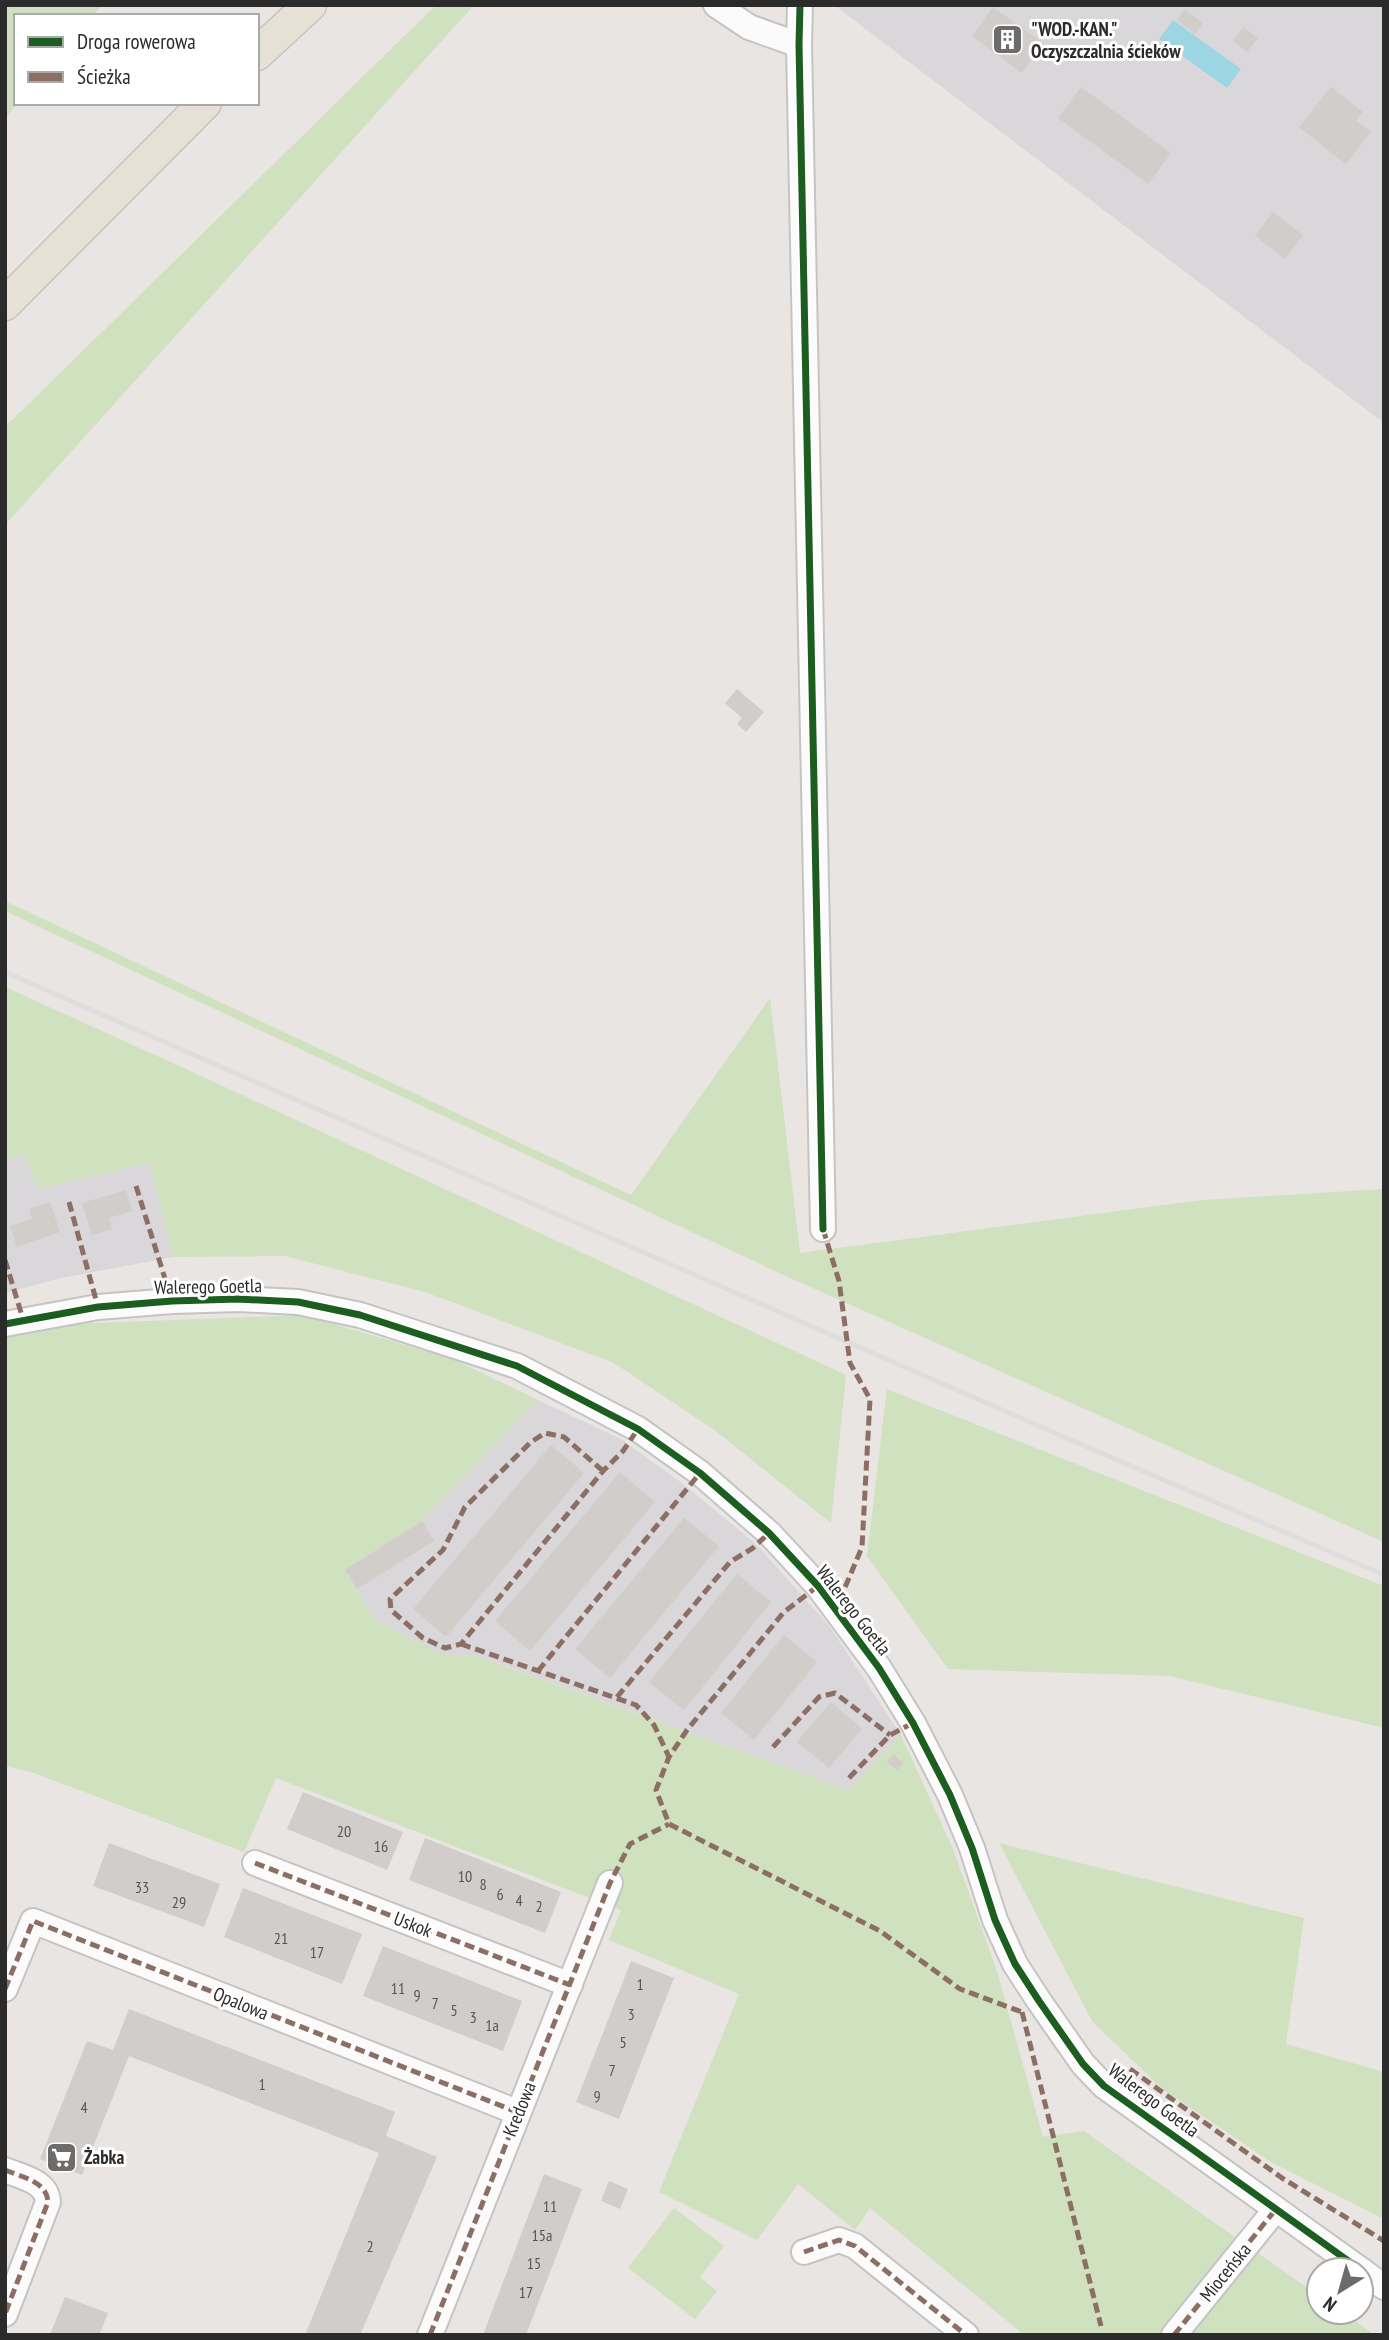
<svg xmlns="http://www.w3.org/2000/svg" width="1389" height="2340" viewBox="0 0 1389 2340" font-family="'PT Sans Narrow',sans-serif">
  <rect width="100%" height="100%" fill="#e9e5e2"/>
  <g fill="#d9d7d9">
    <path d="M834,5h550v418z"/>
    <path d="M24,1153l13,36 113,-27 23,95 -112,21 -56,15v-133z"/>
    <path d="M538,1400l83,39 61,44 75,62 73,82 71,108 -53,55 -370,-134 -39,-2 -65,-35 -29,-49 77,-49z"/>
  </g>
  <g fill="#cfe1be">
    <path d="M5,5h97l-9,11h-77v87h2l-13,15z"/>
    <path d="M436,5h38l-469,520v-98z"/>
    <path d="M5,901l626,294 139,-197 30,255 402,-53 182,-11v353l-594,-264 -785,-367z"/>
    <path d="M5,987l183,83 658,305 -15,148 -114,-91 -103,-69 -189,-71 -140,-36 -112,1 -23,-94 -113,26 -13,-35 -19,6z"/>
    <path d="M303,1315l150,44 85,41 -116,121 -77,49 29,49 65,35 38,2 371,134 53,-55 52,114 44,122 46,166 41,-6 235,165v16h23l33,23h-351l-154,-127 -15,22 -57,-46 -41,56 -98,-48 80,-198 -130,-54 12,-30 -345,-132 -32,74 -210,-79 -29,-7v-428l40,-13z"/>
    <path d="M887,1389l497,197v142l-214,-52 -222,-7 -81,-113z"/>
    <path d="M999,1843l305,75 -18,126 98,28v147l-113,-57 -111,-75 -68,-66z"/>
    <path d="M674,2208l50,38 -24,31 17,14 -22,28 -67,-51z"/>
  </g>
  <path fill="#9cd6e3" d="M1173,20l68,49 -14,19 -68,-49z"/>
  <g fill="#d0cdcb">
    <path d="M993,7l51,37 -22,29 -50,-37z"/>
    <path d="M1185,9l18,14 -8,11 -18,-14z"/>
    <path d="M1243,27l15,11 -11,14 -14,-11z"/>
    <path d="M1081,87l90,66 -23,31 -90,-66z"/>
    <path d="M1331,87l32,25 -7,9 15,11 -25,32 -47,-37z"/>
    <path d="M1273,212l30,23 -18,24 -30,-23z"/>
    <path d="M737,689l27,23 -18,20 -9,-8 5,-6 -17,-15z"/>
    <path d="M126,1190l6,21 -23,7 3,11 -20,6 -10,-32z"/>
    <path d="M50,1202l10,30 -43,15 -7,-21 22,-7 -3,-10z"/>
    <path d="M551,1445l33,28 -138,164 -33,-28z"/>
    <path d="M620,1472l35,30 -125,149 -35,-30z"/>
    <path d="M684,1518l35,28 -109,132 -35,-29z"/>
    <path d="M422,1521l12,20 -77,48 -12,-19z"/>
    <path d="M737,1574l34,28 -87,108 -35,-28z"/>
    <path d="M784,1635l33,27 -63,78 -33,-27z"/>
    <path d="M831,1702l31,27 -33,39 -32,-26z"/>
    <path d="M893,1754l10,9 -6,7 -10,-8z"/>
    <path d="M303,1792l100,40 -16,38 -100,-41z"/>
    <path d="M425,1838l136,54 -16,41 -136,-53z"/>
    <path d="M109,1843l111,41 -16,43 -111,-41z"/>
    <path d="M243,1888l119,46 -20,50 -118,-47z"/>
    <path d="M383,1946l139,55 -19,50 -140,-55z"/>
    <path d="M631,1961l43,17 -55,141 -43,-17z"/>
    <path d="M129,2009l266,103 -9,24 51,21 -77,178h-55l74,-182 -250,-97 -47,119 -42,-16 47,-118 26,9z"/>
    <path d="M544,2174l38,15 -56,146h-43z"/>
    <path d="M609,2181l19,8 -8,20 -19,-8z"/>
    <path d="M65,2297l43,16 -9,22h-49z"/>
  </g>
  <g fill="none" stroke-linecap="round" stroke-linejoin="round">
    <defs>
      <g id="minor">
        <path d="M716,5l33,22 50,18"/>
        <path d="M800,5l-1,40 24,1184"/>
        <path d="M5,1324l93,-17 74,-6 66,-2 60,3 62,13 157,51 121,63 62,44 69,60 49,53 61,82 34,55 37,72 22,53 23,72 20,44 24,37 44,63 21,22 257,184"/>
        <path d="M255,1863l315,122"/>
        <path d="M5,1989l28,-68 484,191"/>
        <path d="M5,2170c16,7 42,11 43,32l-43,112"/>
        <path d="M804,2252l35,-12 16,6 111,89"/>
        <path d="M1361,2270l23,17"/>
        <path d="M430,2335l180,-452"/>
        <path d="M1174,2335l102,-126"/>
      </g>
      <g id="major">
        <path d="M257,54l53,-49"/>
        <path d="M5,304l200,-201"/>
      </g>
    </defs>
    <use href="#minor" stroke="#c5c4c4" stroke-width="28"/>
    <use href="#major" stroke="#c5c3c2" stroke-width="35"/>
    <use href="#minor" stroke="#fcfbfb" stroke-width="24"/>
    <use href="#major" stroke="#e6e1d6" stroke-width="32"/>
    <path stroke="#dededf" stroke-width="5" d="M5,972l1043,458 336,145"/>
    <g stroke="#8d6e63" stroke-width="5" stroke-dasharray="10 5" stroke-linecap="butt">
      <path d="M136,1186l36,115"/>
      <path d="M69,1202l29,105"/>
      <path d="M823,1229l16,52 11,82 20,36 -8,148 -26,62"/>
      <path d="M5,1260l18,59"/>
      <path d="M603,1471l-39,-34 -19,-4 -14,9 -66,65 -22,43 -53,49 1,11 32,28 22,10 16,-4 142,-173 20,-20 15,-22"/>
      <path d="M818,1586l-34,26 -97,118 -18,27 -13,33 13,34 211,107 80,58 62,23"/>
      <path d="M461,1644l175,61 18,20 15,32"/>
      <path d="M538,1671l162,-198"/>
      <path d="M617,1697l113,-135 23,-14 16,-15"/>
      <path d="M773,1747l46,-50 16,-4 55,42"/>
      <path d="M849,1778l41,-43 23,-12"/>
      <path d="M255,1863l315,122"/>
      <path d="M5,1989l28,-68 484,191"/>
      <path d="M1022,2012l79,314"/>
      <path d="M1130,2069l152,109 102,63"/>
      <path d="M5,2170c16,7 42,11 43,32l-43,112"/>
      <path d="M804,2252l35,-12 16,6 111,89"/>
      <path d="M430,2335l180,-452 20,-39 39,-20"/>
      <path d="M1174,2335l102,-126"/>
    </g>
    <defs>
      <g id="cycleway">
        <path d="M800,5l-1,40 24,1184"/>
        <path d="M5,1324l93,-17 74,-6 66,-2 60,3 62,13 157,51 121,63 62,44 69,60 49,53 61,82 34,55 37,72 22,53 23,72 20,44 24,37 44,63 21,22 257,184"/>
      </g>
    </defs>
    <use href="#cycleway" stroke="#fff" stroke-width="11"/>
    <use href="#cycleway" stroke="#1b5e20" stroke-width="7"/>
  </g>
  <defs>
    <symbol id="building-square" viewBox="-11 -11 22 22"><rect x="-9" y="-9" width="18" height="18" rx="4" fill="#6e6c6b" stroke="#fff"/><path d="M-4-6H4V6H1V3H-1V6H-4ZM-2.5-4.3h1.7v1.8h-1.7ZM.8-4.3h1.7v1.8H.8ZM-2.5-1h1.7V.8h-1.7ZM.8-1h1.7V.8H.8Z" fill="#fff"/></symbol>
    <symbol id="supermarket-square" viewBox="-11 -11 22 22"><rect x="-9" y="-9" width="18" height="18" rx="4" fill="#6e6c6b" stroke="#fff"/><path d="M-6-5.5h2.5l.6 2H6L4.5 2H-2.5L-4.4-4H-6ZM-1.5 3.2a1.3 1.3 0 1 0 .1 0ZM3 3.2a1.3 1.3 0 1 0 .1 0Z" fill="#fff"/></symbol>
  </defs>
  <g fill-rule="evenodd">
    <use href="#building-square" x="990" y="22" width="35" height="35"/>
    <use href="#supermarket-square" x="44" y="2140" width="35" height="35"/>
  </g>
  <g text-anchor="middle" stroke-width="6" stroke-linejoin="round" paint-order="stroke">
    <g font-size="16" fill="#555454">
      <text x="344" y="1837">20</text>
      <text x="381" y="1852">16</text>
      <text x="465" y="1882">10</text>
      <text x="483" y="1890">8</text>
      <text x="142" y="1893">33</text>
      <text x="500" y="1900">6</text>
      <text x="519" y="1906">4</text>
      <text x="179" y="1908">29</text>
      <text x="539" y="1912">2</text>
      <text x="281" y="1944">21</text>
      <text x="317" y="1958">17</text>
      <text x="640" y="1990">1</text>
      <text x="398" y="1994">11</text>
      <text x="417" y="2001">9</text>
      <text x="435" y="2009">7</text>
      <text x="454" y="2016">5</text>
      <text x="631" y="2020">3</text>
      <text x="473" y="2023">3</text>
      <text x="492" y="2031">1a</text>
      <text x="623" y="2048">5</text>
      <text x="612" y="2076">7</text>
      <text x="262" y="2090">1</text>
      <text x="597" y="2102">9</text>
      <text x="84" y="2113">4</text>
      <text x="550" y="2212">11</text>
      <text x="542" y="2241">15a</text>
      <text x="370" y="2252">2</text>
      <text x="534" y="2269">15</text>
      <text x="526" y="2298">17</text>
    </g>
    <g font-size="19" font-weight="bold" fill="#2b2b2b" stroke="#fff" text-anchor="start">
      <text x="1031" y="36">"WOD.-KAN."<tspan x="1031" dy="22">Oczyszczalnia ścieków</tspan></text>
      <text x="84" y="2164">Żabka</text>
    </g>
    <g font-size="19" fill="#2b2b2b" stroke="#fff">
      <text transform="translate(208 1286) rotate(-1)" y="7">Walerego Goetla</text>
      <text transform="translate(854 1610) rotate(52)" y="7">Walerego Goetla</text>
      <text transform="translate(413 1924) rotate(21)" y="7">Uskok</text>
      <text transform="translate(241 2003) rotate(22)" y="7">Opalowa</text>
      <text transform="translate(1154 2100) rotate(37)" y="7">Walerego Goetla</text>
      <text transform="translate(519 2109) rotate(-68)" y="7">Kredowa</text>
      <text transform="translate(1225 2272) rotate(-51)" y="7">Mioceńska</text>
    </g>
  </g>
  <rect width="1389" height="2340" fill="none" stroke="#2b2b2b" stroke-width="14"/>
  <rect x="14" y="14" width="245" height="91" fill="#ffffff" stroke="#aaaaaa" stroke-width="2"/>
  <rect x="28" y="37" width="35" height="10" fill="#1b5e20" stroke="#aaaaaa" stroke-width="2"/>
  <text x="77" y="49" font-size="21" fill="#2b2b2b">Droga rowerowa</text>
  <rect x="28" y="72" width="35" height="10" fill="#8d6e63" stroke="#aaaaaa" stroke-width="2"/>
  <text x="77" y="84" font-size="21" fill="#2b2b2b">Ścieżka</text>
  <g transform="translate(1340 2291) rotate(217)"><circle r="33" fill="#ffffff" stroke="#aaaaaa" stroke-width="2"/>
  <path d="M0-5L12 26L0 18L-12 26Z" fill="#6e6c6b"/>
  <text y="-10" font-size="19" font-weight="bold" text-anchor="middle" fill="#2b2b2b">N</text>
  </g>
</svg>
